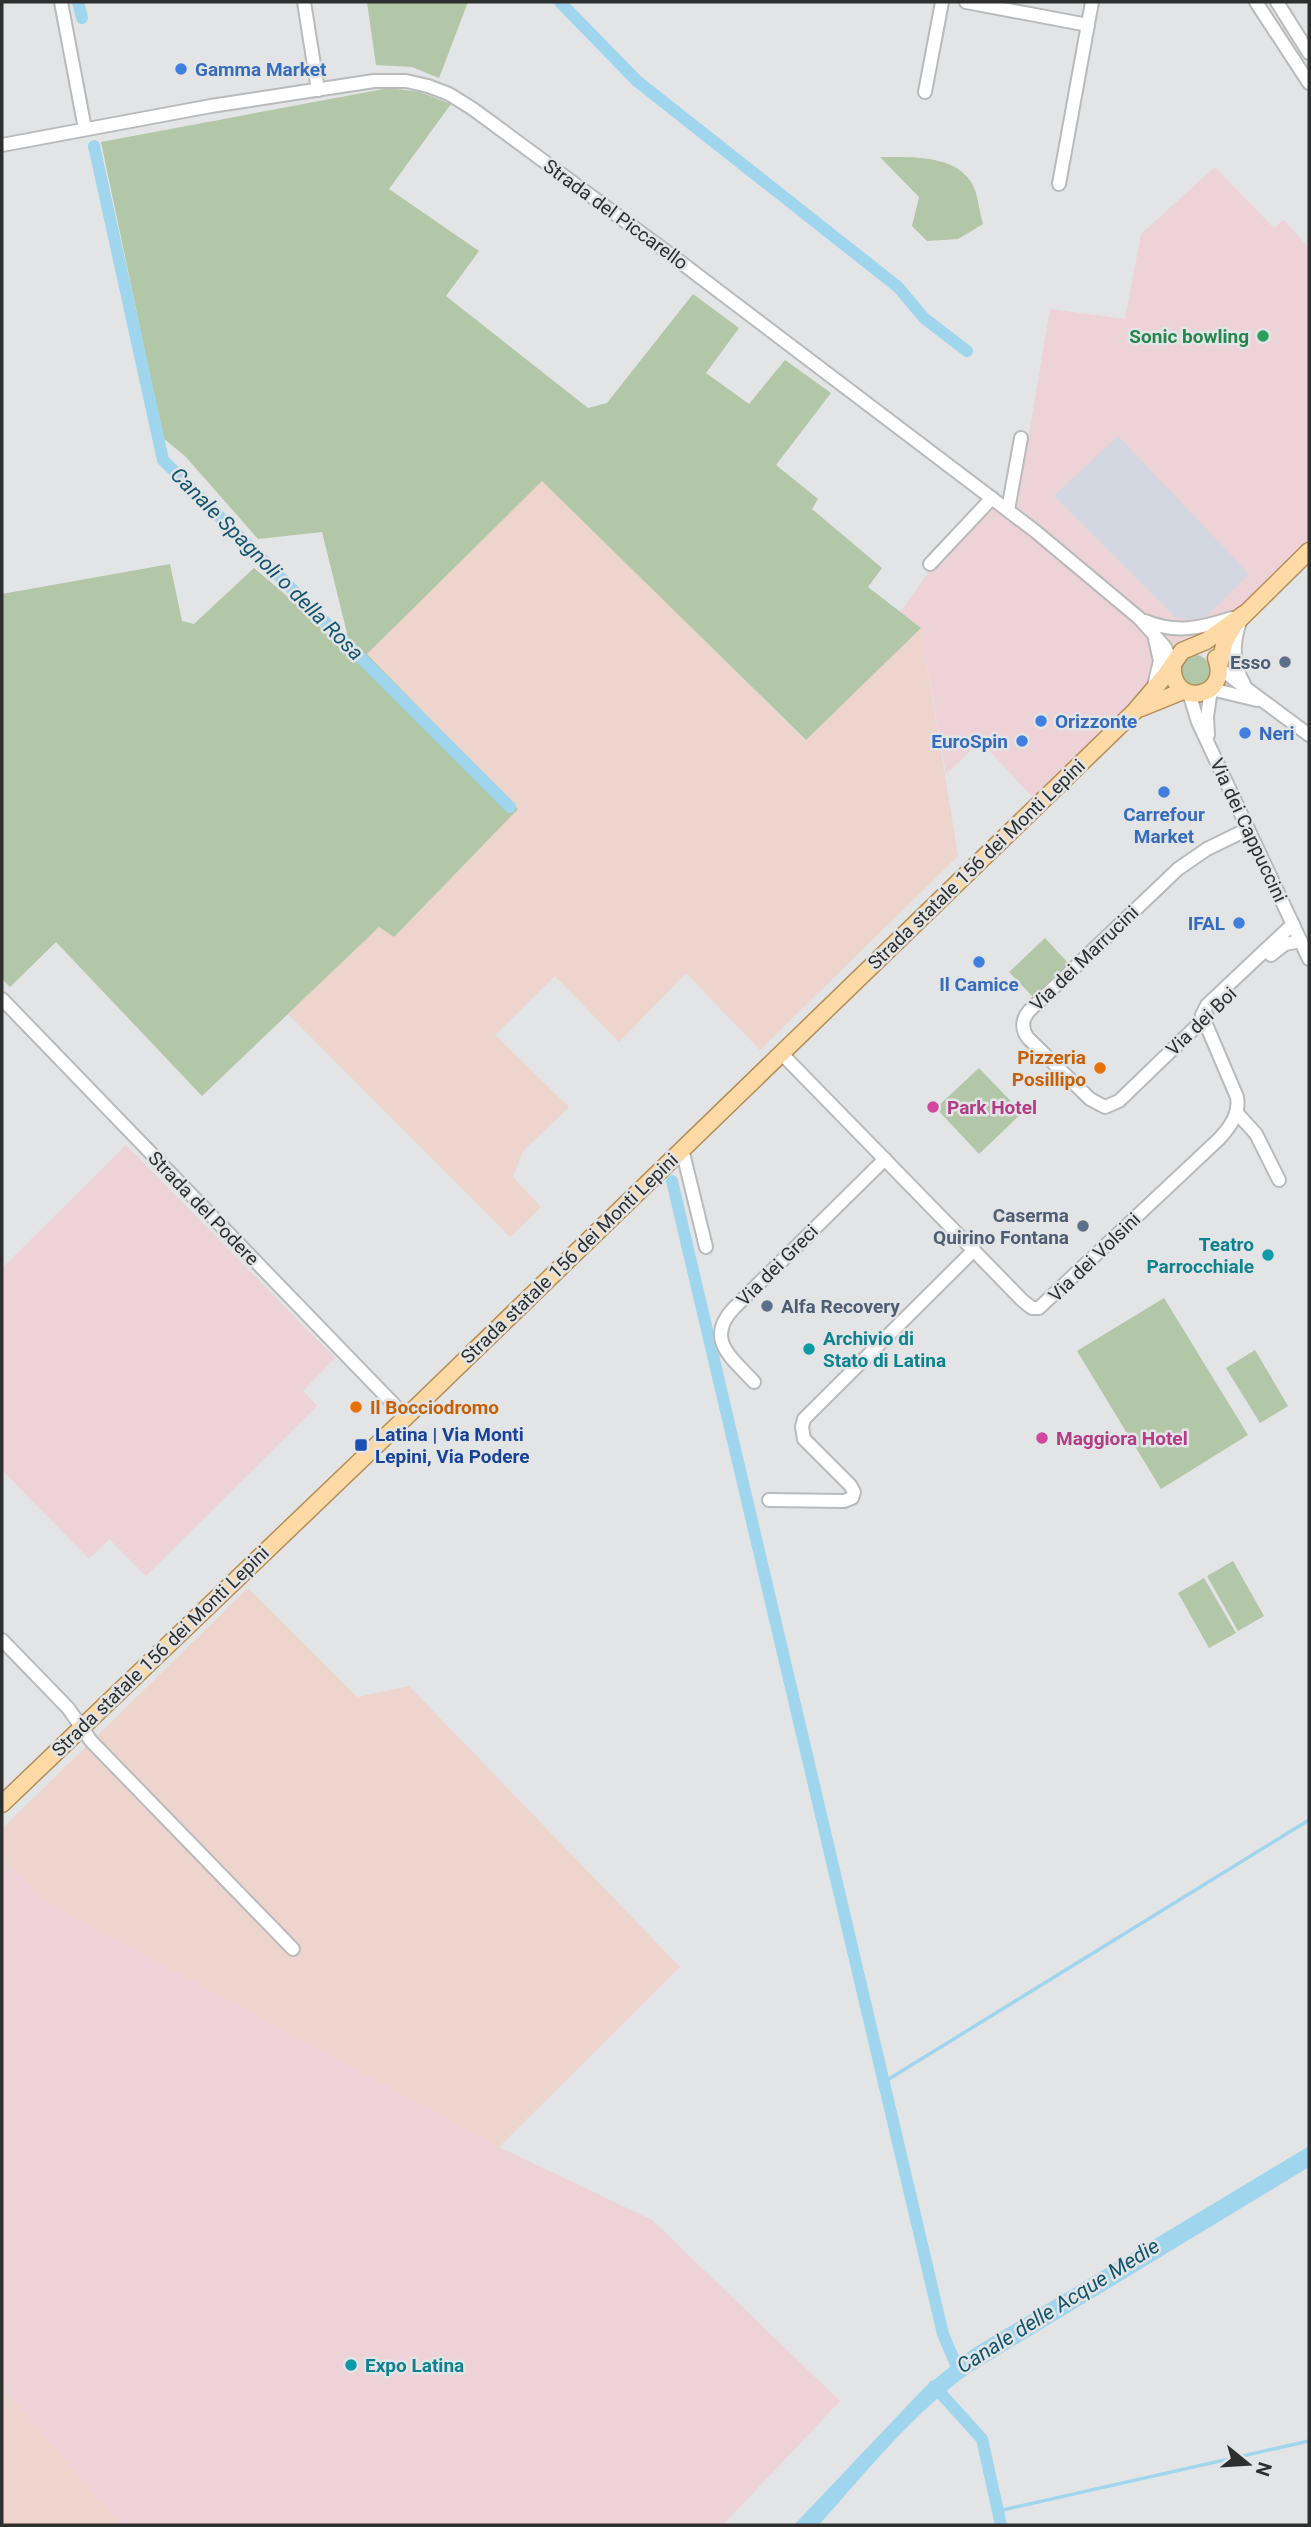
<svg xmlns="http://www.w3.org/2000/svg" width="1311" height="2527" viewBox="0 0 1311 2527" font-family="Roboto,sans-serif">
  <rect width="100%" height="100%" fill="#e3e4e5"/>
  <g fill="#edd2d7">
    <path d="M1215,167l59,61 10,-8 25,28v300l-268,258 -61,-65 -34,33 -25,-146 -21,-15 33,-48 55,-60 26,20 36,-216 75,10 16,-85z"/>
    <path d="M126,1145l209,213 -32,33 14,15 -171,170 -37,-37 -20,20 -87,-89v-202z"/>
    <path d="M2,1859l48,45 449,243 153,73 188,181 -117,124h-602l-119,-138z"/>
  </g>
  <g fill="#edd4cc">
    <path d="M542,480l263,260 116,-112 37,228 -198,194 -74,-77 -67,69 -64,-66 -60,59 74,72 -46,44 -10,26 28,30 -31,30 -222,-223 91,-87 15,10 123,-129 -150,-154z"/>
    <path d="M248,1588l109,109 52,-11 271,281 -181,180 -449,-243 -48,-45v-30z"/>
    <path d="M2,2387l119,138h-119z"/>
  </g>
  <path fill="#d3d7e0" d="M1118,436l131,138 -43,43 -16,3 -15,-3 -121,-121z"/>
  <g fill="#b2c6a8">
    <path d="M367,2h101l-29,76 -27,-11 -36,-2z"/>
    <path d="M389,88l31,4 31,12 -62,85 90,62 -33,45 142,112 19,-5 86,-109 46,34 -33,45 43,31 36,-44 46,33 -55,72 42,34 -6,10 70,59 -14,19 53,41 -115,112 -264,-259 -175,173 151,155 -124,128 -15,-10 -177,169 -146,-154 -46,45 -8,-8v-385l168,-30 12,57 12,3 60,-56 53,45 29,31 11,-11 -25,-101 -64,7 -73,-83 -22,-18 -62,-296z"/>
    <path d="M880,157c28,0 74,-3 91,25 7,10 8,29 12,42l-25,15 -31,2 -15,-15 7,-29z"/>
    <circle cx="1195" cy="670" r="15"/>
    <path d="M1045,938l25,27 -36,33 -25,-26z"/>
    <path d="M979,1068l43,45 -43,41 -43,-46z"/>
    <path d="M1164,1298l84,137 -87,54 -84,-138z"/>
    <path d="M1255,1350l33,56 -28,17 -34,-55z"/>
    <path d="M1233,1561l31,55 -26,15 -31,-55z"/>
    <path d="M1204,1578l32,55 -27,15 -31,-55z"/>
  </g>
  <path fill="#a0d5ee" d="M1309,2146v21l-338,205c-59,42 -104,99 -152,153h-25l130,-137 48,-39z"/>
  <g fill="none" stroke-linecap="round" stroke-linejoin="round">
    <g stroke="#a0d5ee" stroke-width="3.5">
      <path d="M884,2082l425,-262"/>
      <path d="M998,2511l311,-70"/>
    </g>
    <g stroke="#a0d5ee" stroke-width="12">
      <path d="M78,2l4,16"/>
      <path d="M560,2l77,79 261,206 26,31 43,33"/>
      <path d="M94,146l69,314 347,347"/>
      <path d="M672,1181l271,1153 14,33"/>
      <path d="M934,2386l48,53 19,86"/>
    </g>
    <defs>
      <g id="minor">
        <path d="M61,2l24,127"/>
        <path d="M304,2l14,88"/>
        <path d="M966,2l122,23"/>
        <path d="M1256,2l53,81"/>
        <path d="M1277,2l32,51"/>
        <path d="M925,92l17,-90"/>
        <path d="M2,145l209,-39 163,-25h32l22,5 21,8 24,15 202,149 360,273 104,87 26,29 8,18"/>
        <path d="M1059,184l33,-182"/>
        <path d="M1008,510l13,-72"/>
        <path d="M930,564l62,-66"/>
        <path d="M1145,621c31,13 56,7 87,-3"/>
        <path d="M1239,625c-7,21 -6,40 5,59"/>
        <path d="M1219,668l90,67"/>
        <path d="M1154,686l6,-25 -5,-22"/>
        <path d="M1189,693l9,29 111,237"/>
        <path d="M1208,735l-1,-18 4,-28 46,11"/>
        <path d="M1271,955l14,-11 16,-3"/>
        <path d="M2,999l404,418"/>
        <path d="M1207,1016l-88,85 -14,6 -15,-8 -62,-61c-7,-9 -6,-19 1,-27l149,-142 29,-20 41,-20"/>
        <path d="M781,1053l242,248 9,7h7l180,-169c11,-12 21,-25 18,-42l-35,-82 5,-10 86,-81"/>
        <path d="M1237,1113l19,21 23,46"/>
        <path d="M682,1149l24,98"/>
        <path d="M754,1382c-22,-24 -50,-43 -20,-74l151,-149"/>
        <path d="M769,1500l75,1 8,-3 2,-6 -4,-7 -46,-46 -2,-12 2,-8 170,-169"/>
        <path d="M2,1640l66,68 23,33 202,208"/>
      </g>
      <g id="major">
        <path d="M1173,665c-3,44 59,34 43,-7"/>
        <path d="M1219,666l6,-25 10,-17 74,-73"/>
        <path d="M1141,708l42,-17"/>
        <path d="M2,1804l404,-387 729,-706 29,-34 18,-26 24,-10 38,-27"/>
      </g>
    </defs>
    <use href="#minor" stroke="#b9babb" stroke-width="16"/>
    <use href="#major" stroke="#b38d56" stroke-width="19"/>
    <use href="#minor" stroke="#fff" stroke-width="12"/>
    <use href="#major" stroke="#fdd9a6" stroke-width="16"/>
  </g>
  <g fill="#3f7fe0" stroke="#e3e4e5" stroke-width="2.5">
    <circle cx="181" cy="69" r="7"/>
    <circle cx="1041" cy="721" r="7"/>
    <circle cx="1245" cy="733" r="7"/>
    <circle cx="1022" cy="741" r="7"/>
    <circle cx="1164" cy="792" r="7"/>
    <circle cx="1239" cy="923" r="7"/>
    <circle cx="979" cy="962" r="7"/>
  </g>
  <circle fill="#2e9e5b" stroke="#e3e4e5" stroke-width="2.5" cx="1263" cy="336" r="7"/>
  <g fill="#5c6f8a" stroke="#e3e4e5" stroke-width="2.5">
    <circle cx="1285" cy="662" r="7"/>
    <circle cx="1083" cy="1226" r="7"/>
    <circle cx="767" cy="1306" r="7"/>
  </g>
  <g fill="#e8710a" stroke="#e3e4e5" stroke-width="2.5">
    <circle cx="1100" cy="1068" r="7"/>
    <circle cx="356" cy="1407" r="7"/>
  </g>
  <g fill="#d1479c" stroke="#e3e4e5" stroke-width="2.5">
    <circle cx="933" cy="1107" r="7"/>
    <circle cx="1042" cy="1438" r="7"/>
  </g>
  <g fill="#0f9aa8" stroke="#e3e4e5" stroke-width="2.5">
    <circle cx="1268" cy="1255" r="7"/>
    <circle cx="809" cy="1349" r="7"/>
    <circle cx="351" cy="2365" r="7"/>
  </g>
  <rect fill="#1a4fb4" stroke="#e3e4e5" stroke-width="2.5" x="354" y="1438" width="14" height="14" rx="3.5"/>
  <g text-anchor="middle" stroke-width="5" stroke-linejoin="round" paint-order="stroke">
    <g font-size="19" font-weight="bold" fill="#366cbe" stroke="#e3e4e5" text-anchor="start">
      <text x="195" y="76">Gamma Market</text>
      <text x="1055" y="728">Orizzonte</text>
      <text x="1259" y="740">Neri</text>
      <text x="1008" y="748" text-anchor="end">EuroSpin</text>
      <text x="1164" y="821" text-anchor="middle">Carrefour<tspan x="1164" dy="22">Market</tspan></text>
      <text x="1225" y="930" text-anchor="end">IFAL</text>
      <text x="979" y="991" text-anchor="middle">Il Camice</text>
    </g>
    <g font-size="19" fill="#2e2f2f" stroke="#e3e4e5">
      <text transform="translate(616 214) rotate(36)" y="7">Strada del Piccarello</text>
      <text transform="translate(1249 830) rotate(65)" y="7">Via dei Cappuccini</text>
      <text transform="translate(976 864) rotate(-44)" y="7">Strada statale 156 dei Monti Lepini</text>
      <text transform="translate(1084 958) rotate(-44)" y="7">Via dei Marrucini</text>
      <text transform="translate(1201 1021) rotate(-44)" y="7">Via dei Boi</text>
      <text transform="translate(204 1208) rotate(46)" y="7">Strada del Podere</text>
      <text transform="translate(1094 1257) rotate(-44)" y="7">Via dei Volsini</text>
      <text transform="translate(569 1258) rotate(-44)" y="7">Strada statale 156 dei Monti Lepini</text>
      <text transform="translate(777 1265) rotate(-45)" y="7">Via dei Greci</text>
      <text transform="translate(160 1651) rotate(-44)" y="7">Strada statale 156 dei Monti Lepini</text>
    </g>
    <g font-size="19" font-weight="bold" fill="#27864d" stroke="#e3e4e5" text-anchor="end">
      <text x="1249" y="343">Sonic bowling</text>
    </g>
    <g font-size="19" font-weight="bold" fill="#4e5e75" stroke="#e3e4e5" text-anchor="end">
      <text x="1271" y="669">Esso</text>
      <text x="1069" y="1222">Caserma<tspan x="1069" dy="22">Quirino Fontana</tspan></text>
      <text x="781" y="1313" text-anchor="start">Alfa Recovery</text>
    </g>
    <g font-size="19" font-weight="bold" fill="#c56008" stroke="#e3e4e5" text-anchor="end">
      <text x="1086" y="1064">Pizzeria<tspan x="1086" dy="22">Posillipo</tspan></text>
      <text x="370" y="1414" text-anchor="start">Il Bocciodromo</text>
    </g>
    <g font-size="19" font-weight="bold" fill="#b23c85" stroke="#e3e4e5" text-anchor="start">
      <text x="947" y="1114">Park Hotel</text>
      <text x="1056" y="1445">Maggiora Hotel</text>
    </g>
    <g font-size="19" font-weight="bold" fill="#0d838f" stroke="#e3e4e5" text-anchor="start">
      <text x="1254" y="1251" text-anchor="end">Teatro<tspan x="1254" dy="22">Parrocchiale</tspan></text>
      <text x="823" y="1345">Archivio di<tspan x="823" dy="22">Stato di Latina</tspan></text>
      <text x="365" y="2372">Expo Latina</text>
    </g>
    <g font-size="19" font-weight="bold" fill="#164399" stroke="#e3e4e5" text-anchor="start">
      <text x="375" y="1441">Latina | Via Monti<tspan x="375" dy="22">Lepini, Via Podere</tspan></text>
    </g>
    <g font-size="21" font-style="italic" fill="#11556e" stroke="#e3e4e5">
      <text transform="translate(267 564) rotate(45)" y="7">Canale Spagnoli o della Rosa</text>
      <text transform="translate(1058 2306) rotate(-32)" y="7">Canale delle Acque Medie</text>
    </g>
  </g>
  <rect width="1311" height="2527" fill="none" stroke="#2e2f2f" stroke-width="7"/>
  <g transform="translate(1248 2464) rotate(108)" stroke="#e3e4e5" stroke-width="5" paint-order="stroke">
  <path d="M0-5L12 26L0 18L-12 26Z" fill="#2e2f2f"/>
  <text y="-10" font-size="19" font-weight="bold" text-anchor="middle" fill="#2e2f2f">N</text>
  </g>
</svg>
